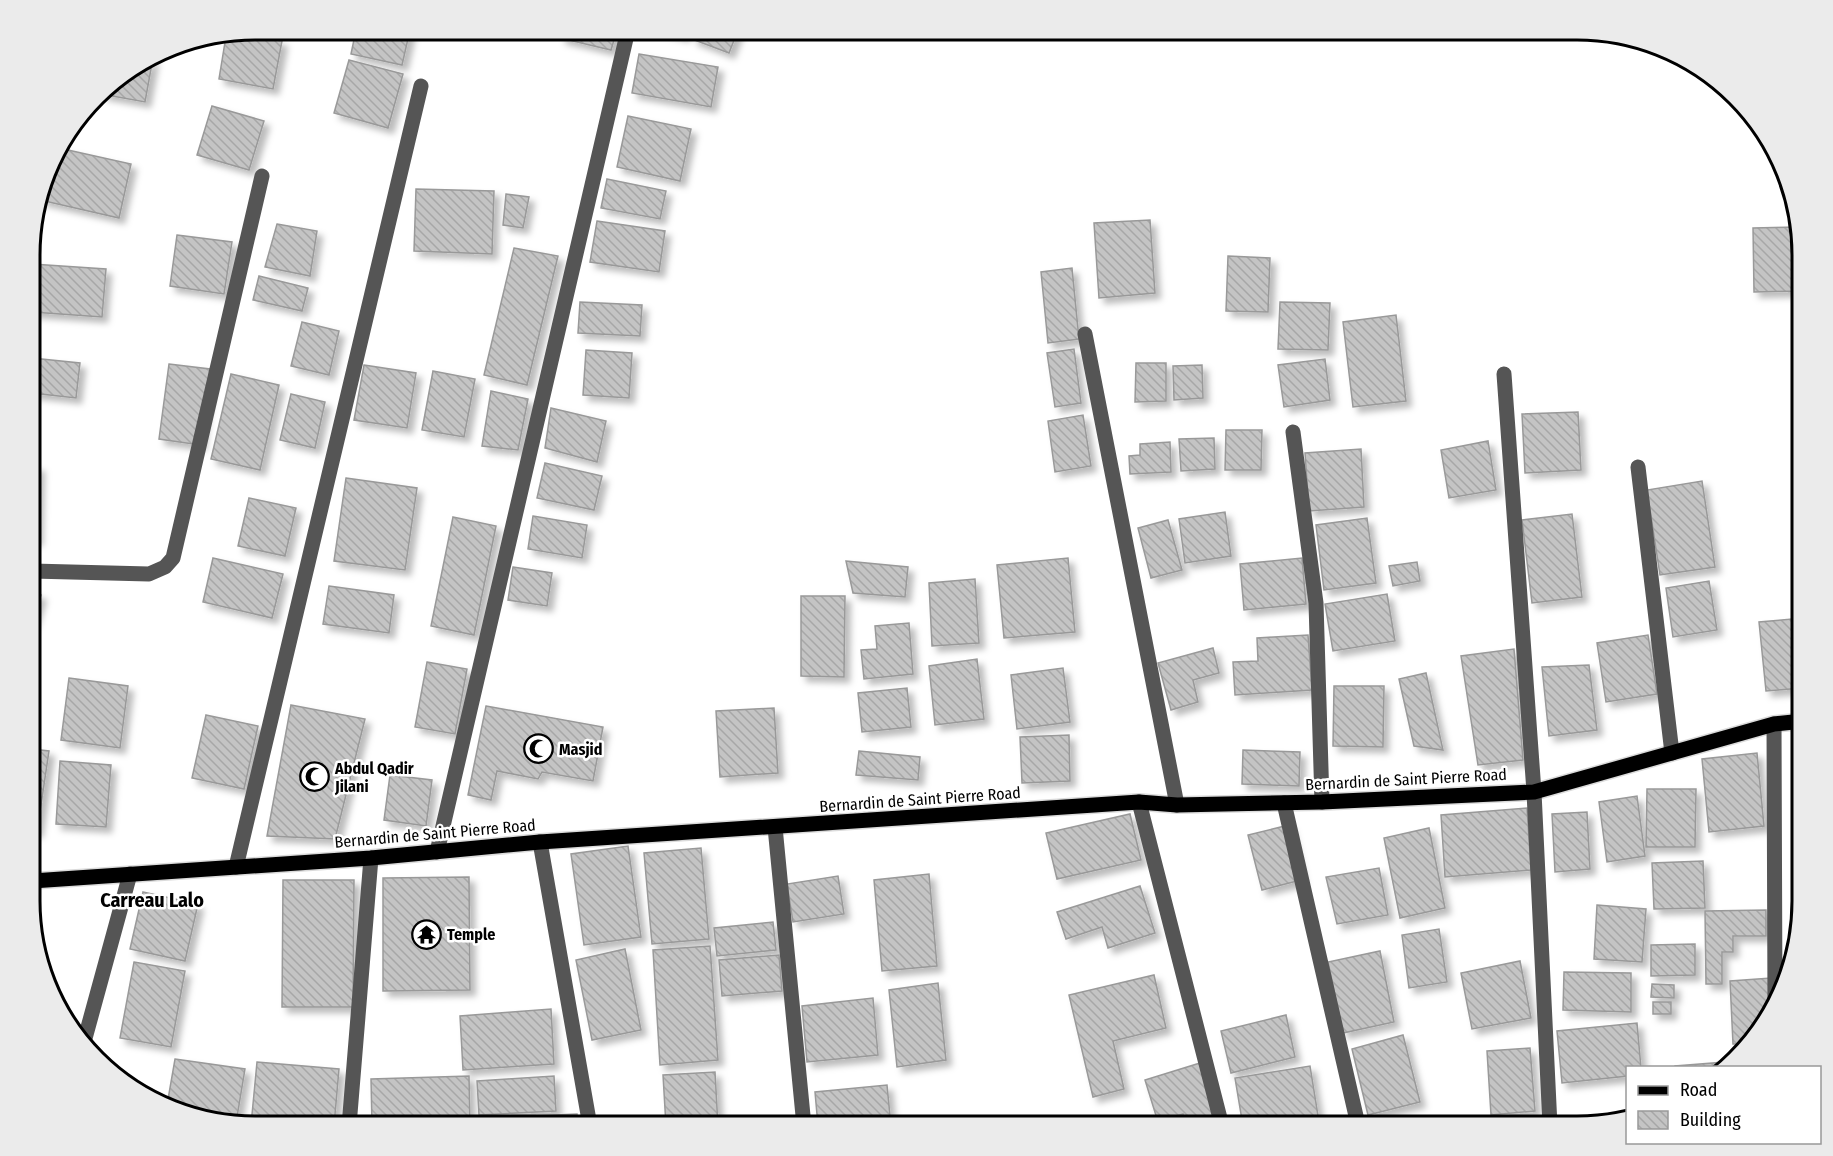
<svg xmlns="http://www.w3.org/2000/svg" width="1833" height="1156" viewBox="0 0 1833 1156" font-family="'Fira Sans Condensed',sans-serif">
  <defs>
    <pattern id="building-back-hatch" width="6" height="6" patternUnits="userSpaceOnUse" patternTransform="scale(1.5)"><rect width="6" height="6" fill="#c4c4c4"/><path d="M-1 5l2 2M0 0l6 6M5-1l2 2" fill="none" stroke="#a7a7a7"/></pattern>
    <filter id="shadow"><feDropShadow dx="5.5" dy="5.5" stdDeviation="3" flood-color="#0004"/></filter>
  </defs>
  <rect width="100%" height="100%" fill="#fff"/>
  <g fill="url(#building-back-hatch)" stroke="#999" stroke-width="1.5" filter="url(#shadow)">
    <path d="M356,30h54l-8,35 -51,-11z"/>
    <path d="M562,30h55l-6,20 -51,-12z"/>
    <path d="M661,30h24l-1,6z"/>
    <path d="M695,30h43l-9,23 -37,-14z"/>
    <path d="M239,33l43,8 -9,48 -54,-10 7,-43z"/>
    <path d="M639,54l79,13 -7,40 -79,-14z"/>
    <path d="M153,58l-8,44 -44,-8 6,-8z"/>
    <path d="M349,60l54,14 -15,54 -54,-15z"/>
    <path d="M212,106l52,15 -15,49 -52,-15z"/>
    <path d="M628,116l63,13 -11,52 -63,-14z"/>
    <path d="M59,148l72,16 -12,54 -79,-18 13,-45z"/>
    <path d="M607,179l59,12 -6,28 -59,-11z"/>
    <path d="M416,189l78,2 -2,63 -78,-3z"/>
    <path d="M506,194l23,3 -6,31 -20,-3z"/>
    <path d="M1150,220l5,73 -56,5 -5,-75z"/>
    <path d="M597,221l68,10 -6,41 -69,-10z"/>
    <path d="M277,224l40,7 -7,45 -45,-9z"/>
    <path d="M1798,227l5,14v50l-49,1 -1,-64z"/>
    <path d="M177,235l55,7 -8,52 -54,-8z"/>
    <path d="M514,248l44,8 -31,129 -43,-10z"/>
    <path d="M1228,256l42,2 -2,54 -42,-1z"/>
    <path d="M32,264l74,5 -4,48 -70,-5z"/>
    <path d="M1072,268l7,71 -31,4 -7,-71z"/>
    <path d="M259,276l49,12 -6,23 -49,-11z"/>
    <path d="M580,302l62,3 -2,31 -62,-3z"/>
    <path d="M1280,302l50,1 -2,47 -50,-1z"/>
    <path d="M1396,315l10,86 -53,6 -10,-85z"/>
    <path d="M302,322l37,9 -10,44 -38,-9z"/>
    <path d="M1074,349l7,54 -26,4 -8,-54z"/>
    <path d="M586,350l46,3 -3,45 -46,-3z"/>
    <path d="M32,358l48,5 -4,35 -44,-5z"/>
    <path d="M1325,359l5,41 -46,7 -6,-42z"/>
    <path d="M1136,363h30v38l-31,1z"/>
    <path d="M169,364l41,5 -10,76 -41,-6z"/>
    <path d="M364,365l52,8 -9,55 -53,-8z"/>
    <path d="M1202,365l1,33 -29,2 -1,-34z"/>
    <path d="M433,371l42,8 -11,58 -42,-7z"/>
    <path d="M231,374l48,11 -19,85 -49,-11z"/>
    <path d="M491,391l37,8 -10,51 -36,-4z"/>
    <path d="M291,394l34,8 -10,46 -35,-8z"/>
    <path d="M551,408l55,13 -9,41 -52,-14z"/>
    <path d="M1578,412l3,58 -56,3 -3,-59z"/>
    <path d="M1083,415l8,51 -36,6 -7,-51z"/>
    <path d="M1226,430h36l-1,40h-36z"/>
    <path d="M1214,438l1,31 -34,2 -2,-32z"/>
    <path d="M1488,441l8,49 -47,8 -8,-48z"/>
    <path d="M1170,442l1,30 -41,2 -1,-18 11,-1v-11z"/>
    <path d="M1361,449l3,58 -55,4 -4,-58z"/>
    <path d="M545,463l57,13 -8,34 -57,-12z"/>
    <path d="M32,466h7l-2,74h-5z"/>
    <path d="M346,478l71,10 -12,82 -71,-9z"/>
    <path d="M1702,481l13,86 -55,8 -13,-85z"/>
    <path d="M249,498l47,10 -11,48 -47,-10z"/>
    <path d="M1225,512l6,44 -46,7 -6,-44z"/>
    <path d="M1572,514l10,83 -50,6 -10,-83z"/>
    <path d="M533,516l54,9 -5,33 -54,-9z"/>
    <path d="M453,517l43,9 -22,109 -43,-9z"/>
    <path d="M1367,518l9,65 -52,7 -8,-65z"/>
    <path d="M1168,520l14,50 -31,8 -13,-50z"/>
    <path d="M213,558l70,16 -11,44 -69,-16z"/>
    <path d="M1068,558l7,74 -71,6 -7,-73z"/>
    <path d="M1302,558l4,46 -62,6 -4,-46z"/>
    <path d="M846,561l62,6 -3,30 -52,-4z"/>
    <path d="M1417,562l3,19 -27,5 -4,-20z"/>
    <path d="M513,567l39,6 -5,33 -39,-6z"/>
    <path d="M975,579l4,64 -47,3 -3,-63z"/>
    <path d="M1709,581l8,49 -44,7 -7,-49z"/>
    <path d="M329,586l65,9 -5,38 -66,-9z"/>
    <path d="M32,592l9,3 -9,29z"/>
    <path d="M1387,594l8,47 -62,10 -8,-47z"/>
    <path d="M801,596h44l-1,81 -43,-1z"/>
    <path d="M1803,618v70l-37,3 -7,-69z"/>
    <path d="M909,623l4,51 -49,5 -3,-29 16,-1 -2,-23z"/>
    <path d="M1308,635l4,55 -77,5 -2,-33 25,-1 -1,-23z"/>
    <path d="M1648,635l9,59 -51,8 -9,-59z"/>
    <path d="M1213,648l6,25 -26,7 5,22 -27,8 -13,-47z"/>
    <path d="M1514,649l9,111 -45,5 -17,-109z"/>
    <path d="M977,659l7,60 -49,6 -6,-59z"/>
    <path d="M427,662l40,7 -12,65 -40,-7z"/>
    <path d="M1589,665l8,65 -48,6 -7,-69z"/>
    <path d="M1063,668l7,54 -53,7 -6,-54z"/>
    <path d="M1426,673l17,77 -29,-4 -15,-67z"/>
    <path d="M69,678l59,8 -8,62 -59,-8z"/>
    <path d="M1334,686h50l-1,61 -50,-1z"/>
    <path d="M907,688l4,39 -49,5 -4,-39z"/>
    <path d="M291,705l74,14 -30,120 -68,-3z"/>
    <path d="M486,706l117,21 -10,54 -51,-9 -4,7 -41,-8 -6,29 -23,-5z"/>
    <path d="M774,708l4,65 -58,4 -4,-66z"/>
    <path d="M206,715l52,11 -14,63 -52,-11z"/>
    <path d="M1069,735l1,46 -48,2 -2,-46z"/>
    <path d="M1796,744h7v82h-9z"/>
    <path d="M32,749l17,2 -12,81 -5,-1z"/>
    <path d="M1243,750l57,2 -1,34 -57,-2z"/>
    <path d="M859,751l61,6 -2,23 -62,-5z"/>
    <path d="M1757,753l7,73 -55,6 -7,-73z"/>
    <path d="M60,761l51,4 -5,62 -50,-3z"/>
    <path d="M390,775l42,5 -6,46 -42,-6z"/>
    <path d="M1647,789h49l-1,58h-49z"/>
    <path d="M1637,796l8,60 -38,6 -8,-60z"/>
    <path d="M1527,808l4,62 -86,7 -4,-62z"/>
    <path d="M1587,812l3,57 -35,3 -3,-58z"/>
    <path d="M1130,814l11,46 -84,19 -11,-46z"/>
    <path d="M1289,825l12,55 -39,10 -14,-55z"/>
    <path d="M1429,828l16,80 -45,10 -16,-80z"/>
    <path d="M628,846l13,91 -57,8 -13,-91z"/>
    <path d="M701,848l8,91 -57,5 -8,-91z"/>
    <path d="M1793,853h10l-2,69h-8z"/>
    <path d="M1703,861l2,47 -51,1 -2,-46z"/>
    <path d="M1379,868l9,47 -51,9 -11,-47z"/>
    <path d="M929,874l8,92 -55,5 -8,-91z"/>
    <path d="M838,876l6,38 -51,8 -6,-38z"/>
    <path d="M469,877l1,113 -87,1v-113z"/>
    <path d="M283,880h71l-1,127h-71z"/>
    <path d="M1140,886l15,47 -47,15 -6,-21 -36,12 -9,-27z"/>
    <path d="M143,892l55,12 -13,57 -55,-12z"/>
    <path d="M1597,905l49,4 -4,53 -48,-3z"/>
    <path d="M1766,910v26h-33v16h-11v32h-16l-1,-73z"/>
    <path d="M773,922l3,28 -59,6 -3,-28z"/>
    <path d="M1439,929l8,53 -38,6 -7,-53z"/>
    <path d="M1695,944v31l-44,1v-31z"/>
    <path d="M710,946l8,114 -58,5 -7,-115z"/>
    <path d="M625,949l16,81 -49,10 -16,-80z"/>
    <path d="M1380,951l14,71 -51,11 -15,-71z"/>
    <path d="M779,955l3,36 -60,5 -3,-36z"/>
    <path d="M1520,961l11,57 -59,11 -11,-56z"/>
    <path d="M134,962l51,9 -14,76 -51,-9z"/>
    <path d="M1564,972l67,1v39l-68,-2z"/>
    <path d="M1154,975l12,53 -53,13 11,48 -31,8 -24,-102z"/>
    <path d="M1771,978v36l-6,11 -19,19h-13l-3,-63z"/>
    <path d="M938,983l8,77 -49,7 -8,-77z"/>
    <path d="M1652,984l22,1v13l-23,-1z"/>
    <path d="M873,998l5,57 -71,7 -5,-56z"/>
    <rect x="1653" y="1002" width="18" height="12"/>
    <path d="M551,1009l3,55 -91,6 -3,-54z"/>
    <path d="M1286,1015l9,42 -64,16 -10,-42z"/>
    <path d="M1637,1023l4,45h-13v8l-66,7 -5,-52z"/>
    <path d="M1403,1035l17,67 -52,13 -16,-66z"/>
    <path d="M1530,1048l5,63 -44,4 -4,-64z"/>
    <path d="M175,1059l70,10 -9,54 -39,-5 -30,-13z"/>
    <path d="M257,1062l82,7 -5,57 -83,-1z"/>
    <path d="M1726,1062l-6,6h-45v-2z"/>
    <path d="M1200,1063l19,63h-33l-3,-12 -25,8 -13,-42z"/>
    <path d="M1310,1066l9,56 -22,4h-54l-8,-48z"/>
    <path d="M715,1072l3,54h-52l-3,-51z"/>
    <path d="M469,1076l1,50h-98l-1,-47z"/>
    <path d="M554,1076l2,35 -77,4 -2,-34z"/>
    <path d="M887,1085l4,41h-73l-3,-34z"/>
    <path d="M577,1114l1,12h-97v-8z"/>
  </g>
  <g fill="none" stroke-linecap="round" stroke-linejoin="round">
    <defs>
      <path id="major" d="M32,881l339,-23 169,-16 599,-40 38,3 145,-3 212,-10 240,-68 29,-3"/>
    </defs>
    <use href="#major" stroke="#dbdbdb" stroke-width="18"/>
    <g stroke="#555" stroke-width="15">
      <path d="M1085,334l92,471"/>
      <path d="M1504,374l30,418 16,334"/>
      <path d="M1293,432l23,171 6,199"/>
      <path d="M1638,467l34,286"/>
      <path d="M32,571l117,3 16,-7 8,-9 89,-382"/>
      <path d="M1774,724l1,282"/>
      <path d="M1139,802l83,324"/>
      <path d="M1284,803l72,313"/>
      <path d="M775,827l29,299"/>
      <path d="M540,842l50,284"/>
      <path d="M437,852l191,-822"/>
      <path d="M236,867l185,-781"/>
      <path d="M84,1042l46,-168"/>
      <path d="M349,1126l22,-268"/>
    </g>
    <use href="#major" stroke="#000" stroke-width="15"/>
  </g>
  <defs>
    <symbol id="mosque-ring" viewBox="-11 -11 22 22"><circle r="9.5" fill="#fff" stroke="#000" stroke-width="1.5"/><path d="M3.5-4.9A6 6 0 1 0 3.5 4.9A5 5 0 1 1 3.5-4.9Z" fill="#000"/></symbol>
    <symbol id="temple-ring" viewBox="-11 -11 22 22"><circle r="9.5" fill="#fff" stroke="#000" stroke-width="1.5"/><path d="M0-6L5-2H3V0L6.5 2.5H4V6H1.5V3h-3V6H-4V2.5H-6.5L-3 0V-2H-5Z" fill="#000"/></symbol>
  </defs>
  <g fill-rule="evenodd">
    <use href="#mosque-ring" x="522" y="732" width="33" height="33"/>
    <use href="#mosque-ring" x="298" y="760" width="33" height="33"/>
    <use href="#temple-ring" x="410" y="918" width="33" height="33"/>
  </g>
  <g text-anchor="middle" stroke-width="5" stroke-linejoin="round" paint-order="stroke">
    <g font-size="16" font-weight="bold" fill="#000" stroke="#fff" text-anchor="start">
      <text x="559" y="755">Masjid</text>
      <text x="335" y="774">Abdul Qadir<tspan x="335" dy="18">Jilani</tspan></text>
      <text x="447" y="940">Temple</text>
    </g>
    <g font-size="16" fill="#000" stroke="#fff">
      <text transform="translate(1406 779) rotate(-3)" y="6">Bernardin de Saint Pierre Road</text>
      <text transform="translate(920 799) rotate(-4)" y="6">Bernardin de Saint Pierre Road</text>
      <text transform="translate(435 833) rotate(-5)" y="6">Bernardin de Saint Pierre Road</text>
    </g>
    <g font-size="20" font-weight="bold" fill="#000" stroke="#fff">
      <text x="152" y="907">Carreau Lalo</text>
    </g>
  </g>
  <path d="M0 0H1833V1156H0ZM255 40H1577A215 215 0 0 1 1792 255V901A215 215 0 0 1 1577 1116H255A215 215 0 0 1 40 901V255A215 215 0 0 1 255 40Z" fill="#ebebeb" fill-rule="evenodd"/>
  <path fill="none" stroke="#000" stroke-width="3" d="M255 40H1577A215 215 0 0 1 1792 255V901A215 215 0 0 1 1577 1116H255A215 215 0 0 1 40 901V255A215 215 0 0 1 255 40Z"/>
  <rect x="1626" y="1066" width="195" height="78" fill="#ffffff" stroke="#999999" stroke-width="1.5"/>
  <rect x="1638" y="1086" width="30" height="9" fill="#000000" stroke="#999999" stroke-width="1.5"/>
  <text x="1680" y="1096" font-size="18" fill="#000000">Road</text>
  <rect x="1638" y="1111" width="30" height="18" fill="url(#building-back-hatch)" stroke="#999999" stroke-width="1.5"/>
  <text x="1680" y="1126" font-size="18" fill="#000000">Building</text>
</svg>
